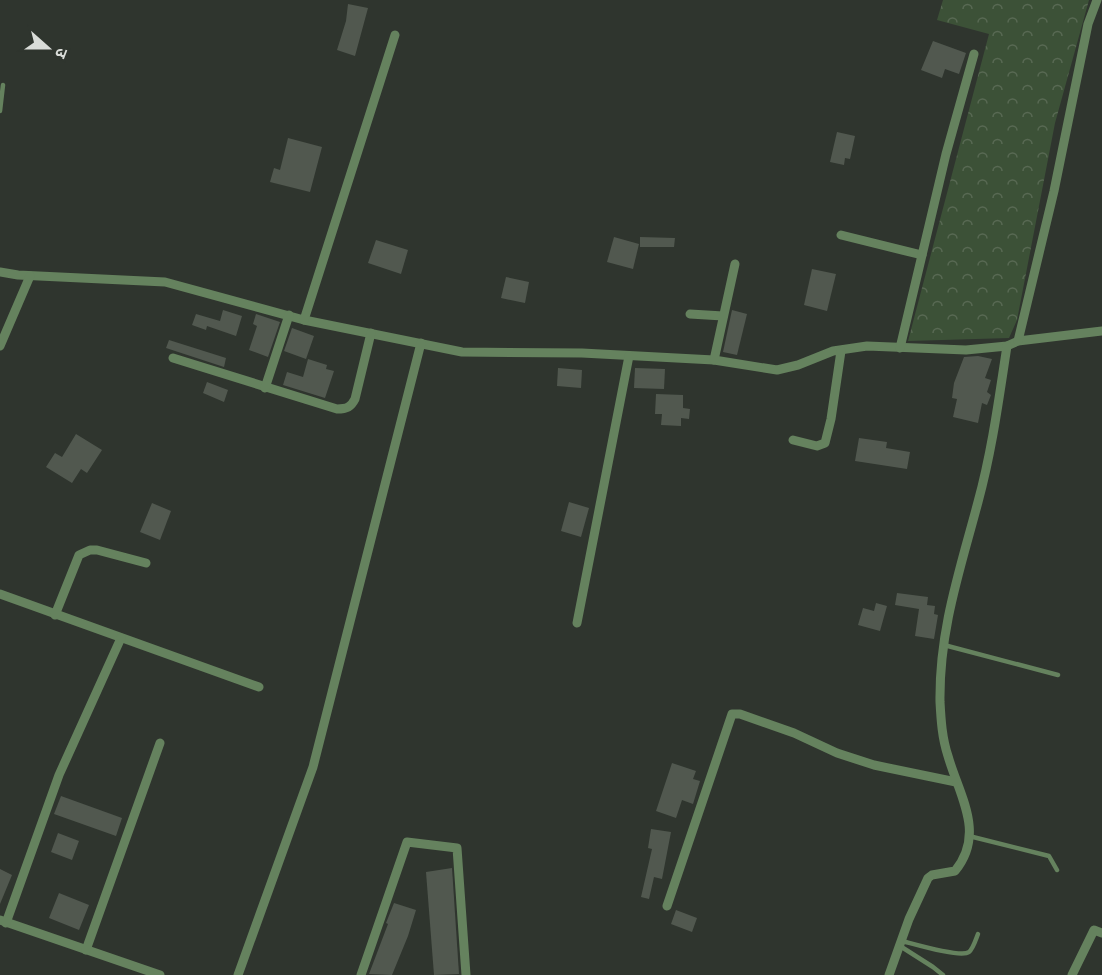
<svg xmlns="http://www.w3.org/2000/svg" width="1102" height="975" viewBox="0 0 1102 975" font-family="'Space Grotesk','Noto Sans Devanagari',sans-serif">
  <defs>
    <pattern id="forest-crowns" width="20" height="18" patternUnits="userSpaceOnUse" patternTransform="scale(1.5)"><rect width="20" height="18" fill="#3c5137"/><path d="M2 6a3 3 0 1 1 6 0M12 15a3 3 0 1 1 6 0" fill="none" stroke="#586953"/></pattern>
  </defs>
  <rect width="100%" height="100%" fill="#2f352e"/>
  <path fill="url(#forest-crowns)" d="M943,0h146l-34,123 -38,197 -8,18 -101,3 81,-307 -52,-14z"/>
  <g fill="#51584f">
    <path d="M348,4l20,4 -13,48 -18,-6 9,-29z"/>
    <path d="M933,41l33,12 -7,21 -14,-5 -3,9 -21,-8z"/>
    <path d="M837,132l18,4 -5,23 -5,-1 -1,7 -14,-3z"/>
    <path d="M288,138l34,9 -12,45 -40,-10 4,-14 6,2z"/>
    <path d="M614,237l25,7 -6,25 -26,-7z"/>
    <path d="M640,237l35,1 -1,9h-34z"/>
    <path d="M376,240l32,10 -7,24 -33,-11z"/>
    <path d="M812,269l24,5 -9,37 -23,-6z"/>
    <path d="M506,277l23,5 -4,21 -24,-5z"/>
    <path d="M223,310l19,6 -6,20 -29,-10 -1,4 -14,-5 4,-11 24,7z"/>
    <path d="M732,310l15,4 -10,41 -14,-3z"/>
    <path d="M256,314l24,8 -12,35 -19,-7 8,-24 -4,-2z"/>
    <path d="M292,328l22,8 -8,23 -22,-8z"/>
    <path d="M169,340l57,18 -2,9 -58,-19z"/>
    <path d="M978,356l14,3 -7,19 6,2 -4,12 4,3 -4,10 -5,-2 -4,20 -25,-6 4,-18 -5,-1 2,-15 10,-26z"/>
    <path d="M308,359l19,6 -1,4 8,2 -9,27 -42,-13 4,-13 16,5z"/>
    <path d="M558,368l24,2 -1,18 -24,-2z"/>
    <path d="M635,368l30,1 -1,20 -30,-1z"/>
    <path d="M207,382l21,8 -4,12 -21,-9z"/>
    <path d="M656,394l27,1v13l7,1 -1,10 -8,-1v8l-20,-1 1,-11h-7z"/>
    <path d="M76,434l26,16 -15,23 -6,-4 -9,14 -26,-16 9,-14 7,4z"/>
    <path d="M859,438l28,4 -1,6 24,4 -3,17 -52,-8z"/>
    <path d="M569,502l20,6 -8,29 -20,-6z"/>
    <path d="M152,503l19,8 -11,29 -20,-8z"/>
    <path d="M897,593l31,4 -1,8 8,1 -1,8 4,1 -4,24 -19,-3 4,-27 -24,-4z"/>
    <path d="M876,603l11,3 -7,25 -22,-6 5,-17 11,3z"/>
    <path d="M672,763l24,8 -3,8 7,2 -7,23 -11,-4 -6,18 -20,-7z"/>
    <path d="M61,796l61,22 -6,18 -62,-22z"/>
    <path d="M651,829l20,3 -9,47 -8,-2 -5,22 -8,-2 11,-48 -4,-1z"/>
    <path d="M58,833l21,8 -7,19 -21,-8z"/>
    <path d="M452,868l7,106 -25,1 -8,-103z"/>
    <path d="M0,869l12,6 -12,29z"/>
    <path d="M59,893l30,12 -10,25 -30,-12z"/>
    <path d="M394,903l22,7 -8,26 -16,39 -23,-1 19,-50 -2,-1z"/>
    <path d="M676,910l21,8 -5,14 -21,-8z"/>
  </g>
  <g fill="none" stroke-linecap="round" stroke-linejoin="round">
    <g stroke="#65825e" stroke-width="4.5">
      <path d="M0,111l3,-26"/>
      <path d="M944,645l114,30"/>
      <path d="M969,836l80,20 8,14"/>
      <path d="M902,941c12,3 59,17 67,11 4,-3 7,-13 9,-18"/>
      <path d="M900,946l33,21 10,8"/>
    </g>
    <g stroke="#65825e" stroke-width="9">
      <path d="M841,235l81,20"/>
      <path d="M0,272l18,3 147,7 139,38 158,32 120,1 132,7 63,10 21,-5 35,-14 34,-5 99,4 41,-4 11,-5 84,-10"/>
      <path d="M690,314l33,2"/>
      <path d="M304,320l91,-285"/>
      <path d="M1018,341l36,-150 34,-167 9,-24"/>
      <path d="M0,346l30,-70"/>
      <path d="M900,348l46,-194 28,-100"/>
      <path d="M173,358l164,51c10,0 14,-2 18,-10l16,-66"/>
      <path d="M714,360l21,-96"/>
      <path d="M265,388l24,-73"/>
      <path d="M793,440l24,6 8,-3 6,-24 10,-68"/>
      <path d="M0,594l259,93"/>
      <path d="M55,615l24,-60 11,-5h7l49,13"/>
      <path d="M577,623l52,-267"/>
      <path d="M667,906l65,-192h8l54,19 43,20 37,12 82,17"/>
      <path d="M0,920l160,55"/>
      <path d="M6,923l53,-148 62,-137"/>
      <path d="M86,950l74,-207"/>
      <path d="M238,975l75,-208 108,-424"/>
      <path d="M361,975l46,-133 50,6 9,127"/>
      <path d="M889,975l20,-56 19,-41 4,-3 23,-4c31,-38 4,-76 -7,-115 -6,-18 -7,-36 -8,-54 -1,-72 20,-132 38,-200 14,-51 21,-104 29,-156"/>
      <path d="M1072,975l22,-45 8,3"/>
    </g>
  </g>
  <g transform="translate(48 48) rotate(111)" stroke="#2f352e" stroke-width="4.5" paint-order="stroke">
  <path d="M0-4.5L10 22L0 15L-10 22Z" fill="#d9dcd8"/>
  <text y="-9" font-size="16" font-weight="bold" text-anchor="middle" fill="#d9dcd8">उ</text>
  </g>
</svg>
